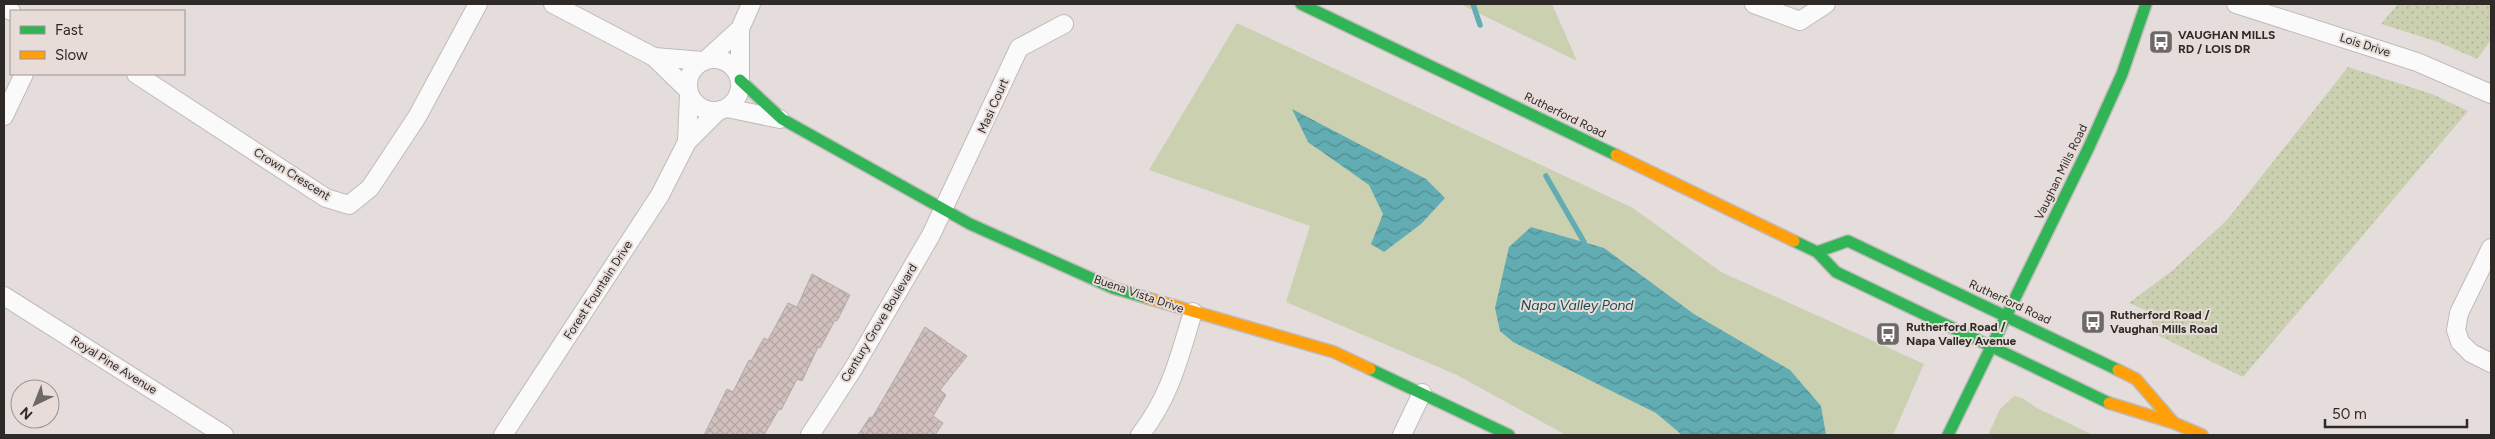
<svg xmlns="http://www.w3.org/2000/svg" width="2495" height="439" viewBox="0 0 2495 439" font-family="Figtree,sans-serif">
  <defs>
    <pattern id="grass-dots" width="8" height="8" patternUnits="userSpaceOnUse" patternTransform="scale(1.25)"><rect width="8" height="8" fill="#cad0b0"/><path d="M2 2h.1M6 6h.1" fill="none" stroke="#aeb397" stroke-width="1.8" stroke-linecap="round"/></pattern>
    <pattern id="water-waves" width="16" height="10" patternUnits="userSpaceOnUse" patternTransform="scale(1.25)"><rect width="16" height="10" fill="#62adb3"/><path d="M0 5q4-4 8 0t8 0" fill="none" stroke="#518d92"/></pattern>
    <pattern id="building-cross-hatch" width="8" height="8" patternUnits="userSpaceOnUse" patternTransform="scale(1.25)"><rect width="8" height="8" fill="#d1c0bd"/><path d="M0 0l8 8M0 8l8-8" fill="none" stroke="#b4a5a2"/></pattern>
  </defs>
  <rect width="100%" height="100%" fill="#e4dddc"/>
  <g fill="url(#grass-dots)">
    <path d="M2398,4h93v36l-14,19 -39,-17 -57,-18z"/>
    <path d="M2348,67l84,27 36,17 -225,266 -94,-46 4,-8 -6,-12 -18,-8 44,-33 54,-50z"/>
  </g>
  <g fill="#cad0b0">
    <path d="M1460,4h92l25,57z"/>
    <path d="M1237,23l396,185 88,64 203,92 -31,71h-327l-109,-60 -171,-73 24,-76 -161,-56z"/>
    <path d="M2014,396l8,2 15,10 56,27h-105l12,-26z"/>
  </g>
  <g fill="url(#water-waves)">
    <path d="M1292,109l134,70 19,19 -24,26 -37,28 -13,-8 12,-30 -14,-29 -61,-43z"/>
    <path d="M1531,227l73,21 90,66 96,56 31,36 5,29h-144l-26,-22 -143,-71 -13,-11 -5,-23 14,-61z"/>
  </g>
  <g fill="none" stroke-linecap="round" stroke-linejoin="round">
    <g stroke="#62adb3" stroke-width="5.5">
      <path d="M1473,4l7,21"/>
      <path d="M1546,176l38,66"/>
    </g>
  </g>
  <g fill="url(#building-cross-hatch)" stroke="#b0abaa">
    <path d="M812,274l38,21 -13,26 -2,-1 -15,28 -2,-1 -16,34 -5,-2 -16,31 -2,-1 -15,26h-60l23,-46 6,3 16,-32 2,1 13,-23 4,2 20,-37 9,4z"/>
    <path d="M925,327l42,29 -27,34 6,5 -13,21 10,7 -8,12h-77l12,-18 2,1z"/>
  </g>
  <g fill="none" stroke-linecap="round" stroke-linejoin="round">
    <defs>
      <g id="street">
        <path d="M553,4l101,53 34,33"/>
        <path d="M1754,4l46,17 26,-17"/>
        <path d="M2236,4l181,58 74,32"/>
        <path d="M4,8l7,3"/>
        <path d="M740,29v49"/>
        <path d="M654,57l49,4"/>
        <circle cx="714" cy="85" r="26"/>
        <path d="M706,60l34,-31 11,-25"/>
        <path d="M136,74l190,124 23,7 21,-17 47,-71 61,-113"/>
        <path d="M727,108l53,11"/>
        <path d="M4,116l20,-42"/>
        <path d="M687,142l2,-48"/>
        <path d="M2491,248l-32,65 -3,17 4,12 11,11 20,10"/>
        <path d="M4,296l220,139"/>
        <path d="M503,435l157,-240 27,-53 31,-31"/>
        <path d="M810,435l43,-66 78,-134 88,-187 45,-24"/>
        <path d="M1140,435c30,-38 39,-77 53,-123"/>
        <path d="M1402,435l20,-42"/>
      </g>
      <g id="fast">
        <path d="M1301,4l315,151"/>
        <path d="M740,80l42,39 188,105 143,64 34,10"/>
        <path d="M1794,241l23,11 19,20 273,131"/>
        <path d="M1817,252l31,-11 270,129"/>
        <path d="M1370,369l139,66"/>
        <path d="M1948,435l140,-286 34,-75 24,-70"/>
      </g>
      <g id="slow">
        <path d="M1616,155l178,86"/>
        <path d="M1147,298l187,54 36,17"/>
        <path d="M2118,370l18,9 38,44"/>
        <path d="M2109,403l65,20 28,12"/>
      </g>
    </defs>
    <use href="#street" stroke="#c0bbba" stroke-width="20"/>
    <use href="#fast" stroke="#c0bbba" stroke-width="14"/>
    <use href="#slow" stroke="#c0bbba" stroke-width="14"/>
    <use href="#street" stroke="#fbfafa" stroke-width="18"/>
    <use href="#fast" stroke="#30b455" stroke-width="11"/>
    <use href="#slow" stroke="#ff9f0a" stroke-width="11"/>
  </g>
  <defs>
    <symbol id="bus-square" viewBox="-11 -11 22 22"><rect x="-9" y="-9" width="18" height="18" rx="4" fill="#6e6967" stroke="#e7dcd8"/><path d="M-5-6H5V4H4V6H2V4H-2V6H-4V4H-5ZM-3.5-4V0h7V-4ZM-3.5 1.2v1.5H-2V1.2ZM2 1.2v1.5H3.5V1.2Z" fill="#fff"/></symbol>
  </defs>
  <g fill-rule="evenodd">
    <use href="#bus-square" x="2147" y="28" width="28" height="28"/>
    <use href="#bus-square" x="2079" y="308" width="28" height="28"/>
    <use href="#bus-square" x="1874" y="320" width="28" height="28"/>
  </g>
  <g text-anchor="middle" stroke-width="4" stroke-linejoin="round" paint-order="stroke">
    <g font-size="12" font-weight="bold" fill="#2e2a28" stroke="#e7dcd8" text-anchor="start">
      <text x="2178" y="39">VAUGHAN MILLS<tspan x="2178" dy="14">RD / LOIS DR</tspan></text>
      <text x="2110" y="319">Rutherford Road /<tspan x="2110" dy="14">Vaughan Mills Road</tspan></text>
      <text x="1906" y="331">Rutherford Road /<tspan x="1906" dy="14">Napa Valley Avenue</tspan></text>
    </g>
    <g font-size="12" fill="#2e2a28" stroke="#e7dcd8">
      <text transform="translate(2365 45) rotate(18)" y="4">Lois Drive</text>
      <text transform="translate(993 106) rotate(-66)" y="4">Masi Court</text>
      <text transform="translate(1565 115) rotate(26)" y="4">Rutherford Road</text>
      <text transform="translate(2061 172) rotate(-64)" y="4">Vaughan Mills Road</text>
      <text transform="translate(292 174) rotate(32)" y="4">Crown Crescent</text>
      <text transform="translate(598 290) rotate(-57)" y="4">Forest Fountain Drive</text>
      <text transform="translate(1139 294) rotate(19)" y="4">Buena Vista Drive</text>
      <text transform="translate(2010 302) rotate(25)" y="4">Rutherford Road</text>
      <text transform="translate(879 323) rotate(-59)" y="4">Century Grove Boulevard</text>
      <text transform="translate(114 365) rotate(32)" y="4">Royal Pine Avenue</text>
    </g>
    <g font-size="14" font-style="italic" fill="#1b494d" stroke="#e7dcd8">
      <text x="1577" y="310">Napa Valley Pond</text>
    </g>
  </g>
  <rect width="2495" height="439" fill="none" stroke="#2e2a28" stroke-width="10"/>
  <rect x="10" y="10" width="175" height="65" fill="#e7dcd8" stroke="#9d9592"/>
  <rect x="20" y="26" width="25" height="8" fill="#30b455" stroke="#9d9592"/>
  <text x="55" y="35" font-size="15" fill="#2e2a28">Fast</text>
  <rect x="20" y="51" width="25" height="8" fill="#ff9f0a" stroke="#9d9592"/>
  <text x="55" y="60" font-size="15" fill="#2e2a28">Slow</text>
  <g transform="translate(35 404) rotate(223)"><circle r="24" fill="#e7dcd8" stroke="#9d9592"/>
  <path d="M0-4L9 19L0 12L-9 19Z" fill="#6e6967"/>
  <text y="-8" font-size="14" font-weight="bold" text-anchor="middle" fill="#2e2a28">N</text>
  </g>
  <path d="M2325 419v8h142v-8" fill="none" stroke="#2e2a28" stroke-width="2.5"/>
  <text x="2332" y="419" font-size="15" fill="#2e2a28" stroke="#e7dcd8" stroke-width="4" paint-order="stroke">50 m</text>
</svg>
